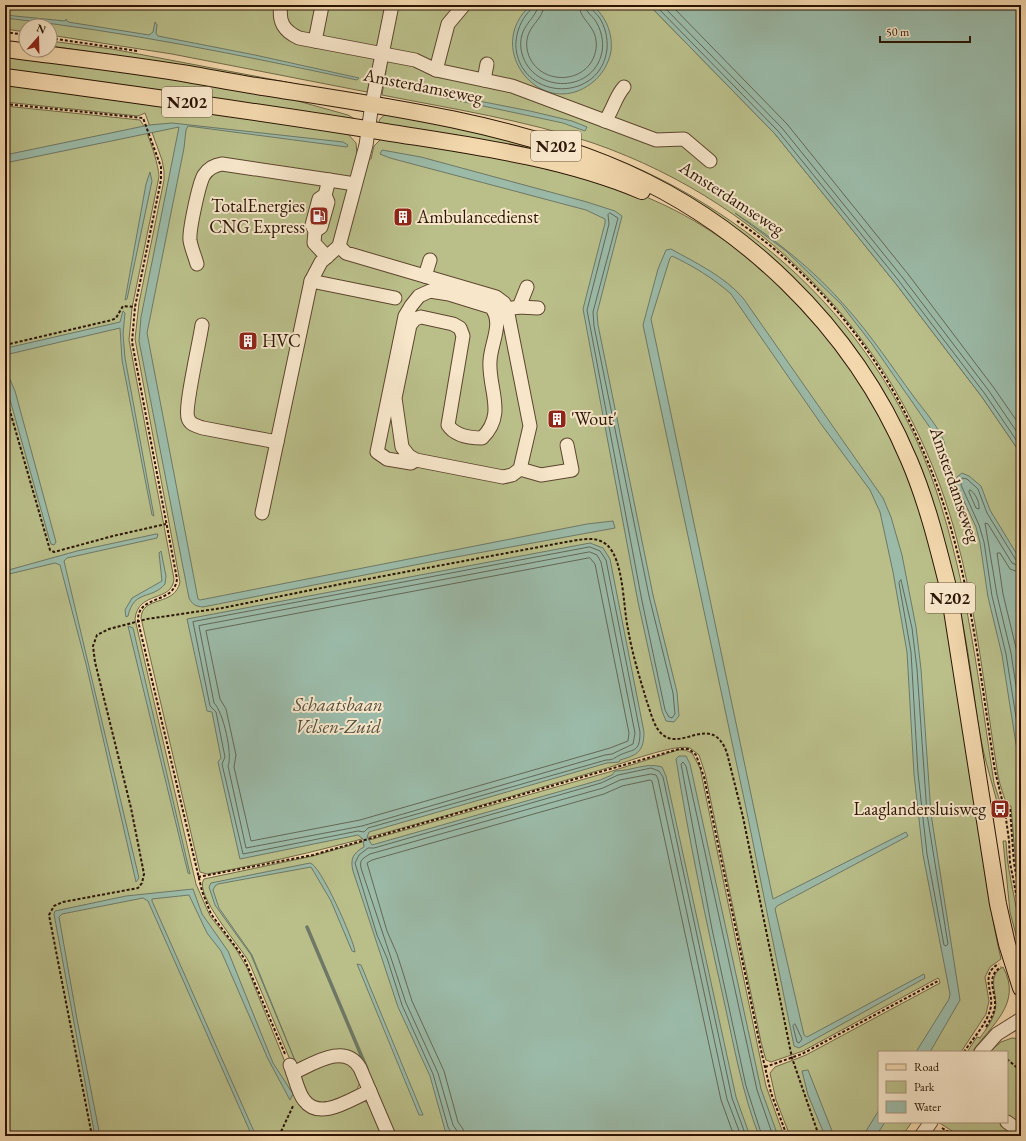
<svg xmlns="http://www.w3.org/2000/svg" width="1026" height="1141" viewBox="0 0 1026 1141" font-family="'EB Garamond',serif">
  <rect width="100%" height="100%" fill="#f3d8ad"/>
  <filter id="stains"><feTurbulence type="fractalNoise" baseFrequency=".005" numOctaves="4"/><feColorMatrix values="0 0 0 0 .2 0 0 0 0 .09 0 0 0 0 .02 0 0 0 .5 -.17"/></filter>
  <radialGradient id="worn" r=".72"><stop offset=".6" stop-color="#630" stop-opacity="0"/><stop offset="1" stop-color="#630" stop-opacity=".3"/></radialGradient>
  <g fill="#babf8a" stroke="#726a47">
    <path d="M5,5h644l126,129 121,150 86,113 39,57v437l-5,-25 -5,-60h-4c-3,-10 -7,-20 -9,-30 -13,-81 -21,-164 -43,-244 -51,-183 -181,-326 -362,-389 -68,-23 -140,-34 -211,-48l4,-25 -13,-3 -6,25 -195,-38 -122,-19v-9h-24v6l-21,-3z"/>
    <path d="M50,41l62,8 216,41 -147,-25 -131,-19z"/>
    <path d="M5,56l134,17 148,25 61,17 10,6 -353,-48z"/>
    <path d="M5,83l342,50 9,10 1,12 14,4 3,-13 7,-7c40,5 81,8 121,16 28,6 56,16 83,24 19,5 39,9 56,16 118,46 216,159 264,274 16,38 27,81 36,122 16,80 27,161 39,242 6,42 11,84 21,126l-11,8 -5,10 4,24 -3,13 -25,38h-82v70h33l-10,14h-112l-14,-36 -6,-27 5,-6 31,-12 134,-72 -1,-4 -1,-1 -135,73 -32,11 -5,-2 -5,-18 -56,-269 -6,-18 -9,-7c-14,-5 -69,16 -86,21 -132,38 -262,81 -397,105l-7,-2 -59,-254c1,-23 34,-11 39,-36l-45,-243 4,-36 25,-123v-9l-2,-11 -17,-47 -7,3 -133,-14z"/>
    <path d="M5,106l135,14c7,9 19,45 19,57l-27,131 -3,32 45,239c-2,24 -36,11 -39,40l61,265 14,32 26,33 11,19 55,136 62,-3 6,3 15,32h-380z"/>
    <path d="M387,113l56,10 158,43 -223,-42 2,-5z"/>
    <path d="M545,135c179,48 332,178 391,355 32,95 43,195 58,293l7,22 -3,1c-6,-24 -14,-48 -18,-72 -4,-20 -6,-41 -9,-61 -6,-41 -14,-82 -25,-123 -34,-139 -112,-256 -233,-334 -14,-10 -29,-21 -44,-28 -38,-20 -84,-36 -124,-53z"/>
    <path d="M678,750h7l7,3 8,15 66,318 18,50h-391l-35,-77 -59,8 -8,-5 -42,-100c-8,-15 -56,-68 -45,-83l109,-23 296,-84z"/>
    <path d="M1003,841h3c1,38 16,75 15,113l-11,-42z"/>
    <path d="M1003,967c20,37 -12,58 -31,85h-5l10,-15 3,1c6,-9 13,-17 15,-28 4,-15 -10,-33 8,-43z"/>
    <path d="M1012,1038l9,1v85l-14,-9v-63h-18l12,-10z"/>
    <path d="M350,1062l10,21 -4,8 -30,14 -18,-6 -8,-25 22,-11z"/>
    <path d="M938,1122h60l20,14h-58z"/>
  </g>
  <g fill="#9bbaa8" stroke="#6e7866">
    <path d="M531,5h61c14,11 21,29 19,46 -2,12 -9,24 -18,31 -50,41 -112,-33 -62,-77z"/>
    <path d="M649,5h372v449l-39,-57 -86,-113 -121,-150z"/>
    <path d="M5,15l60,6 1,-2 2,3 81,13 4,-3 2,-10 2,3 -1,8 2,3 97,19 104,23 -2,2c-117,-25 -233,-49 -352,-62z"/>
    <path d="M392,84l138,27 42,10 15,6 -2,4 -22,-8 -169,-36z"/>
    <path d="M172,123l171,19 5,3 -1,2 -159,-21 -2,4 -2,18 -37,185 51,266 2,1 387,-76 26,-3 2,7 -170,31 -242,48c-8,-1 -10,-2 -14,-9l-50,-257 2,-24 38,-190 -174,36v-8l144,-30z"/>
    <path d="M382,150l39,7 166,45 28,9 7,5 -25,97 1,12 55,270 24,97 2,24 -5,6 -8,-1 -4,-10 -24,-109 -55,-293 22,-86v-4l-19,-9 -196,-52 -10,-4z"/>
    <path d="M150,172l2,9 -25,118 -2,1 21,-116z"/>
    <path d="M735,213c41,27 79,57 111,94 25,28 46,60 68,90 9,12 28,34 31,48h-3l-70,-101 -31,-40 -55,-53z"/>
    <path d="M671,249c25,14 53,27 72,49l140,200 8,19 11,38 14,72 5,42 10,145 29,186 -30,52h-14l33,-53 1,-5 -27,-139 -9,-81 -7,-122 -14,-80 -13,-60 -10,-22 -49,-66 -90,-130c-18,-16 -38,-28 -59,-38l-2,2 -19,61 122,580 133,-67 2,4 -131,70 -2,3 29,126 3,2 117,-63 1,4 -126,70 -5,-2 -48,-238 -103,-483 15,-56 8,-19z"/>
    <path d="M123,311l2,2 -2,21 2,24 29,158 -2,-1 -30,-155 -2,-32 -115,27v-6l6,-2 109,-25z"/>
    <path d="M5,368l10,23 41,151 -2,3 -3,-1 -2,-6 -44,-156z"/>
    <path d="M962,473l7,3 12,10 9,24 31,51v199l-5,-16 -14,-89 -14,-58 -8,-54 -4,-16 -19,-41v-9z"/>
    <path d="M156,534h2l-1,4 -90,20 -3,3 75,317 -3,4 -50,-218 -26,-99 -5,-2 -50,12v-4l72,-20z"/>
    <path d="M590,543l13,5 7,11 34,173c0,19 -6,23 -24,28l-1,2 -12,1 -238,69 -2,5 5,8 228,-65 12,-5 3,-4c17,0 31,-9 47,-4l4,9 70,321 14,39h-300l-5,-6 -15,-54 -32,-69 -45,-136c-3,-12 0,-18 11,-24l-1,-8 -5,-4 -118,24 -22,-97 3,-4 -9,-46 -5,-1 -20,-92z"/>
    <path d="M161,551l5,25 -1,8c-13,16 -31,5 -37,32l-2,1 -1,-7 7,-12 30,-17 -3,-28z"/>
    <path d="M128,626l5,2 57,246 -2,-1z"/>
    <path d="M679,756h7l4,8 71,325 17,47h-19c-17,-44 -25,-90 -35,-135 -18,-80 -35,-161 -48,-242z"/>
    <path d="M310,863c10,1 44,77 45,89l-3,-1 -21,-50 -20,-34 -93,17 -3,2 -2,4 6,18 33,47 44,108 -45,-108 -36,-50 -6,-18 2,-4z"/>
    <path d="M193,889l9,25 26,37 45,112 20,31 -3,6 -22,-41 -47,-108 -14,-18 -18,-38 -37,4v2l104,235h-4l-104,-235 -5,-3 -81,16 -3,3 18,102 23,117h-5l-41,-222 1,-3 71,-15z"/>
    <path d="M357,964l4,1 62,150h-4z"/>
    <path d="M808,1070l26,66h-9l-17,-41 -6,-24z"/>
    <path d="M879,1110v12h6l-9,14h-13z"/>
  </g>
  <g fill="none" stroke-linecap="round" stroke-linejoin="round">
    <g stroke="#636856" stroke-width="1">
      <path d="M533,5c-1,5 -4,6 -7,10 -7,9 -11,22 -10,34 7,53 85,53 91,0 1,-11 -2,-23 -8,-32 -3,-4 -8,-7 -9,-12"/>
      <path d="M538,5c-1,14 -20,20 -17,44 7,44 72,47 81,3 2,-11 -1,-23 -7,-32 -4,-5 -9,-8 -10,-15"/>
      <path d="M544,5c-1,17 -20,21 -17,44 7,38 63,38 69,0 3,-23 -16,-27 -17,-44"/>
      <path d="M655,5l123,126 121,150 86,113 36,53"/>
      <path d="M662,5l120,123 121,150 86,113 32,47"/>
      <path d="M671,5l116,119 121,150 86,114 27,39"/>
      <path d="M610,213l8,5 -25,94 1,14 55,270 24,97 2,21 -3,4 -3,-1 -4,-7 -23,-109 -55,-291 22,-86 -1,-9z"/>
      <path d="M970,490c5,2 10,13 9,19l-3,-1 -7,-16z"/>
      <path d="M590,547l10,4 6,9 34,172c0,22 -7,16 -22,24 -5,3 -6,4 -12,4l-238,68 -4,4 -6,-1 -115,23 -21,-90 3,-7 -9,-45 -6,-6 -17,-84z"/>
      <path d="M590,552l7,3 4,7 34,171 -2,11 -21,10 -7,1 -243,71 -116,22 -18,-82c5,-11 -5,-55 -14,-63l-15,-77z"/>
      <path d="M590,558l5,6 34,169 -1,8 -18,7 -250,72 -109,21 -17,-74 2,-12 -10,-46 -6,-10 -14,-68z"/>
      <path d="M1021,562l-5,-2 -29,-47 -9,-24 -11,-10 -5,-1 -1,7 18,40 5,17 8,54 14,58 15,95"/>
      <path d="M1021,567l-9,-4 -24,-39 -3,-1 12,72 14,58 10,66"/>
      <path d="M1021,573l-11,-4 -10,-16h-3l6,41 14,58 4,27"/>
      <path d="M901,580l11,48 5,41 10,145 21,130 -2,2 -2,-1 -17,-91 -9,-81 -7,-121 -12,-69z"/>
      <path d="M795,1024l7,15 -3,4 -2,-1 -4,-16z"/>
      <path d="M453,1136l-5,-9 -15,-53 -31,-69 -15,-47 -10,-23 -22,-72 4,-8 9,-7h6l227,-65 17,-8 33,-7 8,3 4,6 69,321 14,38"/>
      <path d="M458,1136l-1,-5 -4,-6 -15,-52 -32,-70 -45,-135c-2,-9 3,-10 9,-14l233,-66 17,-8 31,-6 5,1 2,4 69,320 14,37"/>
      <path d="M464,1136l-1,-7 -5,-7 -14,-51 -32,-70 -15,-47 -10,-23 -20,-68 5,-3 232,-66 18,-8 28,-6 2,1 69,319 13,36"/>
      <path d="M762,1136l-16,-50 -34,-157 -31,-165 2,-2 3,4 71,324 16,46"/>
    </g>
    <path stroke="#6e7866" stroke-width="3.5" d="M307,927l60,142"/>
    <defs>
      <g id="minor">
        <path d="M281,5c-3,17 3,26 18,33l116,22 21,10 76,16 144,54 28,-1 26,22"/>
        <path d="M315,41l7,-35"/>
        <path d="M436,70l12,-46 16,-19"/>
        <path d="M484,80l3,-16"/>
        <path d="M605,121c8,-11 10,-24 19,-34"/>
        <path d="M329,180l26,4"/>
        <path d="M315,231l6,-4 7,-25 -3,-7"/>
        <path d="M339,246l7,7 150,44 8,6 3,6 23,117 -10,43 -8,6 -9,2 -87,-17 -7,-4 -7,-9 -7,-49 15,-73 5,-6 6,-2 32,7 7,4 3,8 -15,89c7,11 22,13 34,13 25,-24 6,-49 8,-77 1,-19 14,-38 1,-54l-42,-13 -19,-3 -11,5 -8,10 -6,10 -28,136 10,7 24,4 5,-3"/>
        <path d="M197,264c-2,-8 -6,-16 -7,-24 -1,-10 9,-57 14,-65 4,-6 11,-10 18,-11l107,16 -4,15 -6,4 -7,26 3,6 -1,12 13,14"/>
        <path d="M425,276l5,-16"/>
        <path d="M311,281l84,17"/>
        <path d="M519,307l19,1"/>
        <path d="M507,309l12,-2 8,-20"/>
        <path d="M202,325c-2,15 -18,84 -14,93 2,7 9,8 15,10l74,14"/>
        <path d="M520,469l21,6 31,-5 -5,-25"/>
        <path d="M262,513l49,-232 10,-19 18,-16 27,-101 6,-41 20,-99"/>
        <path d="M981,1052l16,-18 24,-15"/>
        <path d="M290,1065c5,11 7,26 14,35 16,22 48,-2 66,-9"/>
        <path d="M293,1073c20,-9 52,-31 67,-5l29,68"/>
        <path d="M1007,1122l14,10"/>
        <path d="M921,1136l10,-14"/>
      </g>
      <g id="major">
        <path d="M5,49c61,8 122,15 183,25 29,5 58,11 88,15 109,17 228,34 330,75 134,54 247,163 303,296 18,42 29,87 40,131l49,313 9,40 14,44"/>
        <path d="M5,77c127,17 254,35 380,55 87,14 176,25 257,59"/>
      </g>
    </defs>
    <use href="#minor" stroke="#5d462e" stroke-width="15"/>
    <use href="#major" stroke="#2b1504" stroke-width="18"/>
    <g stroke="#2b1504" stroke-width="2" stroke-dasharray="3 2" stroke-linecap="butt">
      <path d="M5,32l21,3"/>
      <path d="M50,38l87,13"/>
      <path d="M5,104l138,14 18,49v13l-26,127 -3,35 45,237c-3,26 -40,15 -39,42l64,270 9,23 33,44 41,96"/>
      <path d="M737,221c112,76 184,193 218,322 20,75 28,152 40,228l10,41 4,28 1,23 11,55"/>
      <path d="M5,345l107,-25 4,-2 7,-12 12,1"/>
      <path d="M5,394l45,156 4,2 59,-16 53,-12"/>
      <path d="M1000,809h10l4,54 7,36"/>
      <path d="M198,877l115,-22 366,-106h10l7,6 8,22 57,273 10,43 16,43"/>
      <path d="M986,1027c4,-7 8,-13 9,-21 1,-15 -10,-29 6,-39"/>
      <path d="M964,1052c9,-14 24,-29 27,-46 2,-15 -11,-33 8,-42"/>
      <path d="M1007,1059l14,12"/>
      <path d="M765,1067l37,-13 136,-73"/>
      <path d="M942,1128l13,8"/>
      <path d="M92,1136l-43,-221 5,-9 9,-4 75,-14 4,-5 2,-9 -13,-66 -36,-146 -2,-16 4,-11 12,-6 38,-10 75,-11 124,-25 220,-41c13,-2 30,-7 41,3 17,15 16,62 21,84 4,24 12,50 19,73 4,11 7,26 16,33 20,16 49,-23 64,18l16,64 49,241 27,78"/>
      <path d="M279,1136l14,-30"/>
      <path d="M905,1136l4,-5"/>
    </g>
    <use href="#minor" stroke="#f7e6ca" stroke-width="13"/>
    <use href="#major" stroke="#f3d8ad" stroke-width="16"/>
  </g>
  <defs>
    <symbol id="fuel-square" viewBox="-11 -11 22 22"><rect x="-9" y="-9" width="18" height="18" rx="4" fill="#8f2418" stroke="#f7e6ca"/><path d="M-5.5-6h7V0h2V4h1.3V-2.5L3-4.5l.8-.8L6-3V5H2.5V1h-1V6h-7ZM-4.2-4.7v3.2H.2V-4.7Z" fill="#fff"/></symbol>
    <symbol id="building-square" viewBox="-11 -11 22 22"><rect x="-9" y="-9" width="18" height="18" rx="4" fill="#8f2418" stroke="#f7e6ca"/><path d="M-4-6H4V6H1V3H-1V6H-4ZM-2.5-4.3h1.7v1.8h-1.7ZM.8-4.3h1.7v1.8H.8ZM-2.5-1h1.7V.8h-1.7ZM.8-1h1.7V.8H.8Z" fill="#fff"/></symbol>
    <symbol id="bus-square" viewBox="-11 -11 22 22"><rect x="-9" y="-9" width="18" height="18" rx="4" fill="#8f2418" stroke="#f7e6ca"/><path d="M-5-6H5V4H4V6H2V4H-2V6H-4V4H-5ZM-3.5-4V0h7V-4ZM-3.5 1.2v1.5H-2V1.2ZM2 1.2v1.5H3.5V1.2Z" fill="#fff"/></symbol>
  </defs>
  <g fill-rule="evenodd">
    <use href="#fuel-square" x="308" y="205" width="22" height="22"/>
    <use href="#building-square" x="392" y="206" width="22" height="22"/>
    <use href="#building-square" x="237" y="330" width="22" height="22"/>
    <use href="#building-square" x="546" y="408" width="22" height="22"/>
    <use href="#bus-square" x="989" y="798" width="22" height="22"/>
  </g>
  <g text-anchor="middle" stroke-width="4" stroke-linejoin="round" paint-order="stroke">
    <g fill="#f7e6ca" stroke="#68543f" stroke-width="1">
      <rect x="162" y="87" width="50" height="30" rx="3"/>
      <rect x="531" y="131" width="50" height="30" rx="3"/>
      <rect x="925" y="583" width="50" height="30" rx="3"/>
    </g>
    <g font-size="17" font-weight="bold" fill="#2b1504">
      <text x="187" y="108">N202</text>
      <text x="556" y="152">N202</text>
      <text x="950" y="604">N202</text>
    </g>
    <g font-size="18" fill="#2b1504" stroke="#f7e6ca">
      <text transform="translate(423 86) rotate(11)" y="6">Amsterdamseweg</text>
      <text transform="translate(732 198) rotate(33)" y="6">Amsterdamseweg</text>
      <text transform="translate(955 485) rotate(71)" y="6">Amsterdamseweg</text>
    </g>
    <g font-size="18" fill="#2b1504" stroke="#f7e6ca" text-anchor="start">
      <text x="305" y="212" text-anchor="end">TotalEnergies<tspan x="305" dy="21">CNG Express</tspan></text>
      <text x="417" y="223">Ambulancedienst</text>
      <text x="262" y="347">HVC</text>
      <text x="571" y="425">'Wout'</text>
      <text x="986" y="815" text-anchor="end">Laaglandersluisweg</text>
    </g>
    <g font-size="19" font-style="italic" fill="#524f3d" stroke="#f7e6ca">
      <text x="338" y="711">Schaatsbaan<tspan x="338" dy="22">Velsen-Zuid</tspan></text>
    </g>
  </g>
  <rect width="1026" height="1141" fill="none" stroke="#f3d8ad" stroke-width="20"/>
  <rect x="6" y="6" width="1014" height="1129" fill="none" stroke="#2b1504" stroke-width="2"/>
  <rect x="10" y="10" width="1006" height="1121" fill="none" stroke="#2b1504"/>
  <rect x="878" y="1051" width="130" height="72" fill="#f7e6ca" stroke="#a5927b"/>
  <rect x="886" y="1064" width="20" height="6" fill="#f3d8ad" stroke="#a5927b"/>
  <text x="914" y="1071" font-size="12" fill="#2b1504">Road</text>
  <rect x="886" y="1081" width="20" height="12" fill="#babf8a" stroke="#a5927b"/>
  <text x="914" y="1091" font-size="12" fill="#2b1504">Park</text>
  <rect x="886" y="1101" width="20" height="12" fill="#9bbaa8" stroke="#a5927b"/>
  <text x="914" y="1111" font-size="12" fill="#2b1504">Water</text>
  <g transform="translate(38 38) rotate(20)"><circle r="19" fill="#f7e6ca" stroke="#a5927b"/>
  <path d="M0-3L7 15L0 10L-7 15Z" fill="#8f2418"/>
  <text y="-6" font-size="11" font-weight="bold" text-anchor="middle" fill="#2b1504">N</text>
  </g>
  <path d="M880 36v6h90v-6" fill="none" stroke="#2b1504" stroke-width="2"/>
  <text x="886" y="36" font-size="12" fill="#2b1504" stroke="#f7e6ca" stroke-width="3" paint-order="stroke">50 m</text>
  <rect width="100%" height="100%" filter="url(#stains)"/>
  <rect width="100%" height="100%" fill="url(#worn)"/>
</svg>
